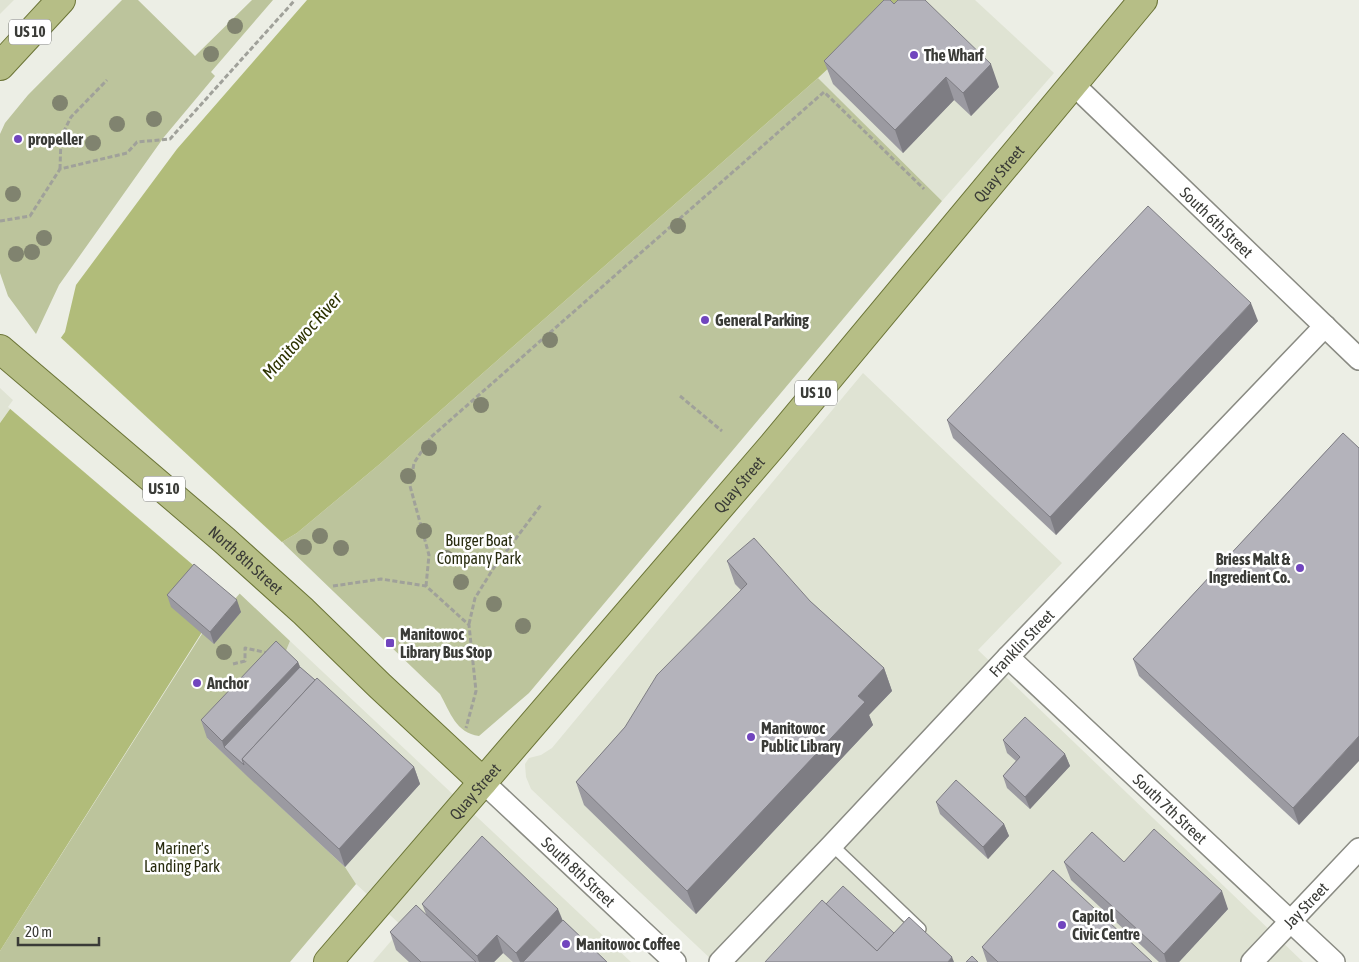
<svg xmlns="http://www.w3.org/2000/svg" width="1359" height="962" viewBox="0 0 1359 962" font-family="'Asap Condensed',sans-serif">
  <rect width="100%" height="100%" fill="#eceee5"/>
  <g fill="#dfe3d3">
    <path d="M0,0h14l-14,14z"/>
    <path d="M902,0h73l79,73 -112,128 -124,-123z"/>
    <path d="M863,373l199,190 -84,87 325,312h-589l-183,-173 -5,-12 -1,-13 4,-6 12,-3 11,-7z"/>
    <path d="M0,388l15,14 -15,21z"/>
    <path d="M290,641l341,321h-258l30,-35 -47,-43 -11,-17 -138,-129 76,-80z"/>
  </g>
  <g fill="#bcc49c">
    <path d="M122,0h16l57,56 57,-56h21l-62,72 4,4 -51,61 -105,148 -23,49 -28,-38 -8,-23v-139l5,-11 23,-28z"/>
    <path d="M818,78l124,123 -413,492 -50,43c-23,-3 -29,-24 -39,-42l-158,-152 15,-9 84,-70z"/>
    <path d="M238,592l52,49 -7,17 -76,80 138,129 11,17 -66,78h-290v-11l205,-322z"/>
  </g>
  <path fill="#b1bc7a" d="M307,0h595l-84,78 -437,385 -84,70 -15,9 -78,87 -204,322v-528l65,-91 11,-47 101,-136z"/>
  <path fill="#eceee5" d="M59,336l225,208 -50,56 -226,-193z"/>
  <g fill="none" stroke-linecap="round" stroke-linejoin="round">
    <defs>
      <path id="lane" d="M832,845l88,84"/>
      <g id="street">
        <path id="s1" d="M1074,85l285,274"/>
        <path id="s2" d="M1008,657l326,305"/>
        <path id="s3" d="M483,782l192,180"/>
        <path id="s4" d="M720,962l112,-117 176,-188 317,-331"/>
        <path id="s5" d="M1252,962l107,-113"/>
      </g>
      <g id="primary">
        <path d="M0,66l61,-66"/>
        <path id="s6" d="M0,349l224,191 79,71 76,74 104,97"/>
        <path id="s7" d="M328,962l445,-517 370,-445"/>
      </g>
    </defs>
    <use href="#lane" stroke="#8a8b83" stroke-width="14"/>
    <use href="#street" stroke="#8a8b83" stroke-width="24"/>
    <use href="#primary" stroke="#6b7436" stroke-width="30"/>
    <g stroke="#a0a19a" stroke-width="3" stroke-dasharray="5 2.5" stroke-linecap="butt">
      <path d="M60,169l1,-32 10,-20 36,-37"/>
      <path d="M0,221l30,-5 30,-47 67,-16 10,-11 33,-3 125,-139"/>
      <path d="M680,396l42,35"/>
      <path d="M333,586l48,-7 45,7 43,39 7,66 -10,37"/>
      <path d="M426,586l3,-31 -19,-69 4,-23 17,-26 393,-345 100,97"/>
      <path d="M469,624l6,-26 18,-29 48,-64"/>
      <path d="M233,664l12,-3v-13l23,5"/>
    </g>
    <use href="#lane" stroke="#fff" stroke-width="11"/>
    <use href="#street" stroke="#fff" stroke-width="21"/>
    <use href="#primary" stroke="#b6be86" stroke-width="28"/>
  </g>
  <g fill="#80836f">
    <circle cx="235" cy="26" r="8"/>
    <circle cx="211" cy="54" r="8"/>
    <circle cx="60" cy="103" r="8"/>
    <circle cx="154" cy="119" r="8"/>
    <circle cx="117" cy="124" r="8"/>
    <circle cx="93" cy="143" r="8"/>
    <circle cx="13" cy="194" r="8"/>
    <circle cx="678" cy="226" r="8"/>
    <circle cx="44" cy="238" r="8"/>
    <circle cx="32" cy="252" r="8"/>
    <circle cx="16" cy="254" r="8"/>
    <circle cx="550" cy="340" r="8"/>
    <circle cx="481" cy="405" r="8"/>
    <circle cx="429" cy="448" r="8"/>
    <circle cx="408" cy="476" r="8"/>
    <circle cx="424" cy="531" r="8"/>
    <circle cx="320" cy="536" r="8"/>
    <circle cx="304" cy="547" r="8"/>
    <circle cx="341" cy="548" r="8"/>
    <circle cx="446" cy="558" r="8"/>
    <circle cx="461" cy="582" r="8"/>
    <circle cx="494" cy="604" r="8"/>
    <circle cx="523" cy="626" r="8"/>
    <circle cx="224" cy="652" r="8"/>
  </g>
  <g fill="#9b9aa1">
    <path d="M894,4l105,83 -28,29 -17,-16 -51,53 -70,-69 -9,-23z"/>
    <path d="M1258,321l-202,214 -103,-97 -6,-18z"/>
    <path d="M1343,433l-44,392 -160,-149 -6,-17z"/>
    <path d="M727,561l83,40 74,67 8,23 -23,24 4,10 -177,189 -112,-109 -8,-23 49,-55 116,-137 -6,-6z"/>
    <path d="M167,595l74,17 -27,32 -43,-37z"/>
    <path d="M298,662l2,5 114,100 6,17 -75,83 -97,-90 -41,-39 -6,-18z"/>
    <path d="M1003,740l62,14 5,12 -40,43 -23,-21 -4,-12 13,-15 -9,-8z"/>
    <path d="M936,802l68,22 5,12 -21,23 -48,-45z"/>
    <path d="M1064,862h60l104,47 -49,53h-20l-88,-82z"/>
    <path d="M422,904l141,16 44,42h-94l-10,-9 -9,9h-85l-13,-12 -6,-18 36,-18z"/>
    <path d="M982,947l170,15h-165z"/>
  </g>
  <g fill="#7e7d83">
    <path d="M991,64l8,23 -28,29 -8,-23z"/>
    <path d="M946,77l8,23 -51,53 -8,-23z"/>
    <path d="M1251,303l7,18 -202,214 -6,-18z"/>
    <path d="M237,600l4,12 -27,32 -4,-12z"/>
    <path d="M298,662l7,17 -81,68 -2,-6z"/>
    <path d="M884,668l8,23 -23,24 4,10 -177,189 -9,-23 171,-195z"/>
    <path d="M1359,736v25l-60,64 -6,-17z"/>
    <path d="M1065,754l5,12 -40,43 -5,-12z"/>
    <path d="M414,767l6,17 -75,83 -6,-18z"/>
    <path d="M1004,824l5,12 -21,23 -5,-12z"/>
    <path d="M1222,891l6,18 -49,53h-13l-2,-8z"/>
    <path d="M558,909l7,17 -34,36h-11l-4,-9z"/>
    <path d="M497,935l6,18 -9,9h-15l-2,-6z"/>
    <path d="M952,957l2,5h-6z"/>
  </g>
  <g fill="#b4b3bb" stroke="#7e7d83">
    <path d="M884,0h6l4,4 4,-4h27l66,64 -28,29 -17,-16 -51,53 -71,-69z"/>
    <path d="M1148,206l103,97 -201,214 -103,-97z"/>
    <path d="M1343,433l16,15v288l-66,72 -160,-149z"/>
    <path d="M754,538l56,63 74,67 -26,28 7,6 -178,189 -111,-109 49,-55 32,-52 90,-91 -20,-23z"/>
    <path d="M194,564l43,36 -27,32 -43,-37z"/>
    <path d="M276,641l22,21 -76,79 -21,-21z"/>
    <path d="M300,667l15,13 -73,79 2,6 -20,-18z"/>
    <path d="M317,678l97,89 -75,82 -97,-90z"/>
    <path d="M1025,717l40,37 -40,43 -22,-21 17,-19 -17,-17z"/>
    <path d="M956,780l48,44 -21,23 -47,-45z"/>
    <path d="M1154,829l68,62 -58,63 -100,-92 28,-30 32,30z"/>
    <path d="M482,836l76,73 -42,44 -19,-18 -20,21 -55,-52z"/>
    <path d="M1053,870l99,92h-154l-16,-15z"/>
    <path d="M843,886l51,47 -17,18 -51,-47z"/>
    <path d="M822,900l55,51 32,-34 43,40 -4,5h-183z"/>
    <path d="M416,905l60,57h-55l-31,-30z"/>
    <path d="M563,920l44,42h-84z"/>
    <path d="M972,956l6,6h-12z"/>
  </g>
  <g fill="#7145be" stroke="#fff" stroke-width="2">
    <circle cx="914" cy="55" r="5"/>
    <circle cx="18" cy="139" r="5"/>
    <circle cx="705" cy="320" r="5"/>
    <circle cx="1300" cy="568" r="5"/>
    <rect x="385" y="638" width="10" height="10" rx="2.5"/>
    <circle cx="197" cy="683" r="5"/>
    <circle cx="751" cy="737" r="5"/>
    <circle cx="1062" cy="925" r="5"/>
    <circle cx="566" cy="944" r="5"/>
  </g>
  <g text-anchor="middle" stroke-width="5" stroke-linejoin="round" paint-order="stroke">
    <g fill="#fff" stroke="#757673" stroke-width="1">
      <rect x="9" y="19.5" width="42" height="25" rx="4"/>
      <rect x="795" y="380.5" width="42" height="25" rx="4"/>
      <rect x="143" y="476.5" width="42" height="25" rx="4"/>
    </g>
    <g font-size="15" font-weight="bold" fill="#3a3b37">
      <text x="30" y="37">US 10</text>
      <text x="816" y="398">US 10</text>
      <text x="164" y="494">US 10</text>
    </g>
    <g font-size="16" font-weight="bold" fill="#3a3b37" stroke="#fff" text-anchor="start">
      <text x="924" y="61">The Wharf</text>
      <text x="28" y="145">propeller</text>
      <text x="715" y="326">General Parking</text>
      <text x="1290" y="565" text-anchor="end">Briess Malt &amp;<tspan x="1290" dy="18">Ingredient Co.</tspan></text>
      <text x="400" y="640">Manitowoc<tspan x="400" dy="18">Library Bus Stop</tspan></text>
      <text x="207" y="689">Anchor</text>
      <text x="761" y="734">Manitowoc<tspan x="761" dy="18">Public Library</tspan></text>
      <text x="1072" y="922">Capitol<tspan x="1072" dy="18">Civic Centre</tspan></text>
      <text x="576" y="950">Manitowoc Coffee</text>
    </g>
    <g font-size="16" fill="#3a3b37" stroke="#fff">
      <text dy="6" stroke="none"><textPath href="#s7" startOffset="1035">Quay Street</textPath></text>
      <text dy="6" stroke="none"><textPath href="#s1" startOffset="198">South 6th Street</textPath></text>
      <text dy="6" stroke="none"><textPath href="#s7" startOffset="630">Quay Street</textPath></text>
      <text dy="6" stroke="none"><textPath href="#s6" startOffset="324">North 8th Street</textPath></text>
      <text dy="6" stroke="none"><textPath href="#s4" startOffset="439">Franklin Street</textPath></text>
      <text dy="6" stroke="none"><textPath href="#s7" startOffset="225">Quay Street</textPath></text>
      <text dy="6" stroke="none"><textPath href="#s2" startOffset="222">South 7th Street</textPath></text>
      <text dy="6" stroke="none"><textPath href="#s3" startOffset="131">South 8th Street</textPath></text>
      <text dy="6" stroke="none"><textPath href="#s5" startOffset="78">Jay Street</textPath></text>
    </g>
    <g font-size="16" fill="#282c0f" stroke="#fff">
      <text x="479" y="546">Burger Boat<tspan x="479" dy="18">Company Park</tspan></text>
      <text x="182" y="854">Mariner's<tspan x="182" dy="18">Landing Park</tspan></text>
    </g>
    <g font-size="18" font-style="italic" fill="#2d3200" stroke="#fff">
      <text transform="translate(302 336) rotate(-48)" y="6">Manitowoc River</text>
    </g>
  </g>
  <path d="M18 937v8h81v-8" fill="none" stroke="#3a3b37" stroke-width="2.5"/>
  <text x="25" y="937" font-size="15" fill="#3a3b37" stroke="#ffffff" stroke-width="4" paint-order="stroke">20 m</text>
</svg>
